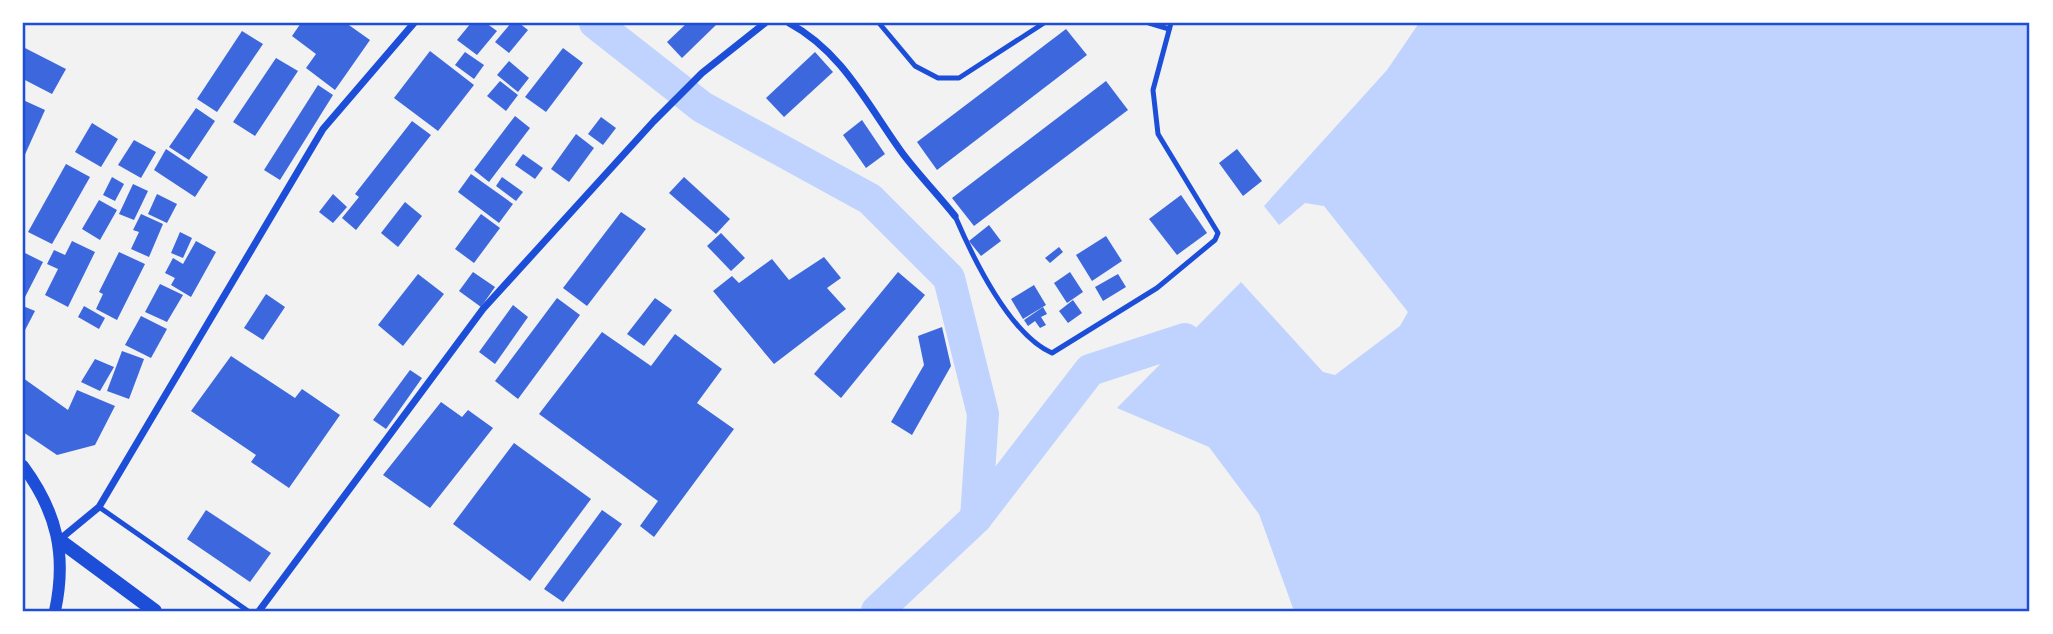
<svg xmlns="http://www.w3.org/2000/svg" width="2053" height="634" viewBox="0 0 2053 634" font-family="'Open Sans',sans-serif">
  <rect width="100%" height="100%" fill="#f2f2f2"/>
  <path fill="#bfd3fe" d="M1419,23h611v588h-736l-35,-97 -50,-67 -92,-39 124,-126 82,90 12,3 65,-49 8,-14 -84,-106 -19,-3 -26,22 -15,-19 123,-136z"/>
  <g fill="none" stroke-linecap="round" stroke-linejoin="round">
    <g stroke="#bfd3fe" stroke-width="32">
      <path d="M595,23l107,84 168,92 79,79 34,136 -7,104"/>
      <path d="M877,611l99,-93 114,-148 95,-31"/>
    </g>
  </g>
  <g fill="#3d67dc">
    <path d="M301,23h45l24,17 -35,50 -29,-22 10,-14 -24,-18z"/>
    <path d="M471,23h15l11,8 -20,24 -20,-15z"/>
    <path d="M511,23h8l9,7 -19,23 -14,-11z"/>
    <path d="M687,23h31l-36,35 -15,-16z"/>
    <path d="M1066,29l21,26 -150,115 -20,-28z"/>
    <path d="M242,31l21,13 -46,68 -20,-13z"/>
    <path d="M23,47l43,22 -14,25 -29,-15z"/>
    <path d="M563,48l20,15 -37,49 -21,-15z"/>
    <path d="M430,51l44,34 -36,46 -44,-33z"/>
    <path d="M465,52l19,13 -10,14 -19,-14z"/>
    <path d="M815,52l18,20 -49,45 -18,-19z"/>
    <path d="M276,58l22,13 -43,65 -22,-14z"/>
    <path d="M509,61l20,17 -11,14 -21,-17z"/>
    <path d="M500,81l18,14 -12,16 -19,-15z"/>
    <path d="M1106,81l22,29 -154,116 -22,-28z"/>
    <path d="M318,85l15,10 -53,85 -16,-10z"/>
    <path d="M23,100l22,10 -22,49z"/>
    <path d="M196,108l19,13 -26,39 -20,-13z"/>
    <path d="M515,116l15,12 -41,54 -15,-12z"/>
    <path d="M601,117l15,11 -13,17 -15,-11z"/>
    <path d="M862,120l23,34 -19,14 -23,-33z"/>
    <path d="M412,121l19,14 -75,95 -14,-12 17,-21 -4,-3z"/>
    <path d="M92,123l26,16 -17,28 -26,-15z"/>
    <path d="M576,134l18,14 -25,34 -18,-13z"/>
    <path d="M134,140l22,12 -15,26 -23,-13z"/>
    <path d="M166,149l42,28 -13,20 -41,-27z"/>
    <path d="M1237,149l25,32 -19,15 -24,-33z"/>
    <path d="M523,154l20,14 -8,11 -20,-14z"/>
    <path d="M66,164l24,13 -38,67 -24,-12z"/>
    <path d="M471,174l42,30 -14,19 -41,-31z"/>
    <path d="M112,177l12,7 -9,17 -12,-6z"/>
    <path d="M502,177l21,15 -7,9 -20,-15z"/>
    <path d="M684,177l46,42 -14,15 -47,-41z"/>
    <path d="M133,184l15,7 -14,29 -15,-6z"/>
    <path d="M157,194l20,10 -10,19 -19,-9z"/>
    <path d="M333,194l14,13 -14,16 -14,-11z"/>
    <path d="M1181,195l26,38 -30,22 -28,-36z"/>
    <path d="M99,200l18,10 -17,30 -18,-11z"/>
    <path d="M405,202l17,14 -24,31 -17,-14z"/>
    <path d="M621,212l25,17 -59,77 -24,-18z"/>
    <path d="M141,214l22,10 -14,33 -18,-8 8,-17 -6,-2z"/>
    <path d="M481,214l19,14 -26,35 -19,-14z"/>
    <path d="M989,225l12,16 -20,15 -12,-15z"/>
    <path d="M180,232l12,6 -9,20 -12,-5z"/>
    <path d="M721,233l24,25 -14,13 -24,-25z"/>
    <path d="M1106,236l16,25 -30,20 -16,-26z"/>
    <path d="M72,241l23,11 -27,55 -23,-12 13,-26 -11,-5 7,-14 11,5z"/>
    <path d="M196,241l20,11 -25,45 -20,-12 4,-7 -10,-5 8,-15 10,6z"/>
    <path d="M1059,247l4,5 -13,11 -5,-5z"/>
    <path d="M23,252l20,10 -20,39z"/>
    <path d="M119,252l26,12 -28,56 -21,-11 7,-15 -4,-2z"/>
    <path d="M824,257l17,21 -14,10 19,21 -72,55 -61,-73 19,-15 7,7 33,-24 17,21z"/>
    <path d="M473,272l22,15 -14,20 -22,-16z"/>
    <path d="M898,272l27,23 -84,103 -27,-24z"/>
    <path d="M1070,272l13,20 -16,11 -13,-20z"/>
    <path d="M418,274l26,20 -41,52 -25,-21z"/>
    <path d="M1118,274l8,13 -23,14 -8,-14z"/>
    <path d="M160,284l23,11 -16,27 -22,-10z"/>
    <path d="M1034,285l12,20 -23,14 -12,-20z"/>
    <path d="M266,294l19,13 -22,33 -19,-12z"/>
    <path d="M557,298l23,17 -62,84 -23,-18z"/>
    <path d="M655,298l17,12 -28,36 -17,-12z"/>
    <path d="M1073,300l9,13 -14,10 -9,-12z"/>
    <path d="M513,305l15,12 -33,47 -16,-12z"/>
    <path d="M23,306l12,5 -12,23z"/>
    <path d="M84,306l21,12 -6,11 -21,-12z"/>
    <path d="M1043,307l4,7 -6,3 5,8 -6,3 -5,-7 -7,5 -4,-6z"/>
    <path d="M141,316l26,13 -16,29 -26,-13z"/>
    <path d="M942,327l9,39 -39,69 -21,-13 33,-57 -6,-29z"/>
    <path d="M602,332l49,34 24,-32 47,35 -25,34 37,26 -80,108 -14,-11 18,-25 -119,-87z"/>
    <path d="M122,351l22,8 -15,40 -22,-8z"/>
    <path d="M231,356l64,42 7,-9 38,26 -51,73 -38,-26 5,-7 -65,-44z"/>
    <path d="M95,359l19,8 -14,24 -19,-9z"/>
    <path d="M410,370l12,8 -36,51 -13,-9z"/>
    <path d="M23,378l45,32 9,-20 38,16 -20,39 -38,10 -34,-23z"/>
    <path d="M441,402l21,15 6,-7 25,18 -63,80 -47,-33z"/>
    <path d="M514,443l77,56 -61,82 -77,-57z"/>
    <path d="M206,510l65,43 -21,29 -63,-43z"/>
    <path d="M602,510l20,14 -59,78 -19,-13z"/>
  </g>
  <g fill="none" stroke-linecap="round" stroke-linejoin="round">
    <g stroke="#1d4ed8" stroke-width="5">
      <path d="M879,23l36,43 23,12h21l85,-55"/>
      <path d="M1149,23l20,6"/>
      <path d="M955,216c18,42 55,119 97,137l105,-65 58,-48 3,-7 -60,-99 -5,-44 18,-67"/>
      <path d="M99,507l149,104"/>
    </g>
    <g stroke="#1d4ed8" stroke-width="7">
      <path d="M789,23c54,29 79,83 114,131 16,21 35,41 52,62"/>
      <path d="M59,540l40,-33 224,-378 91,-106"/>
      <path d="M259,611l224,-302 171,-188 48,-48 63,-50"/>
    </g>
    <path stroke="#1d4ed8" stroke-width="12" d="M23,466c34,46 44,89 32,145"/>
    <path stroke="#1d4ed8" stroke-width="14" d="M59,540l96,71"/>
  </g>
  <rect width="2053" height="634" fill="none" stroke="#ffffff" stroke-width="49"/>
  <rect x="24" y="24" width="2004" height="586" fill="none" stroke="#1d4ed8" stroke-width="2.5"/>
</svg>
